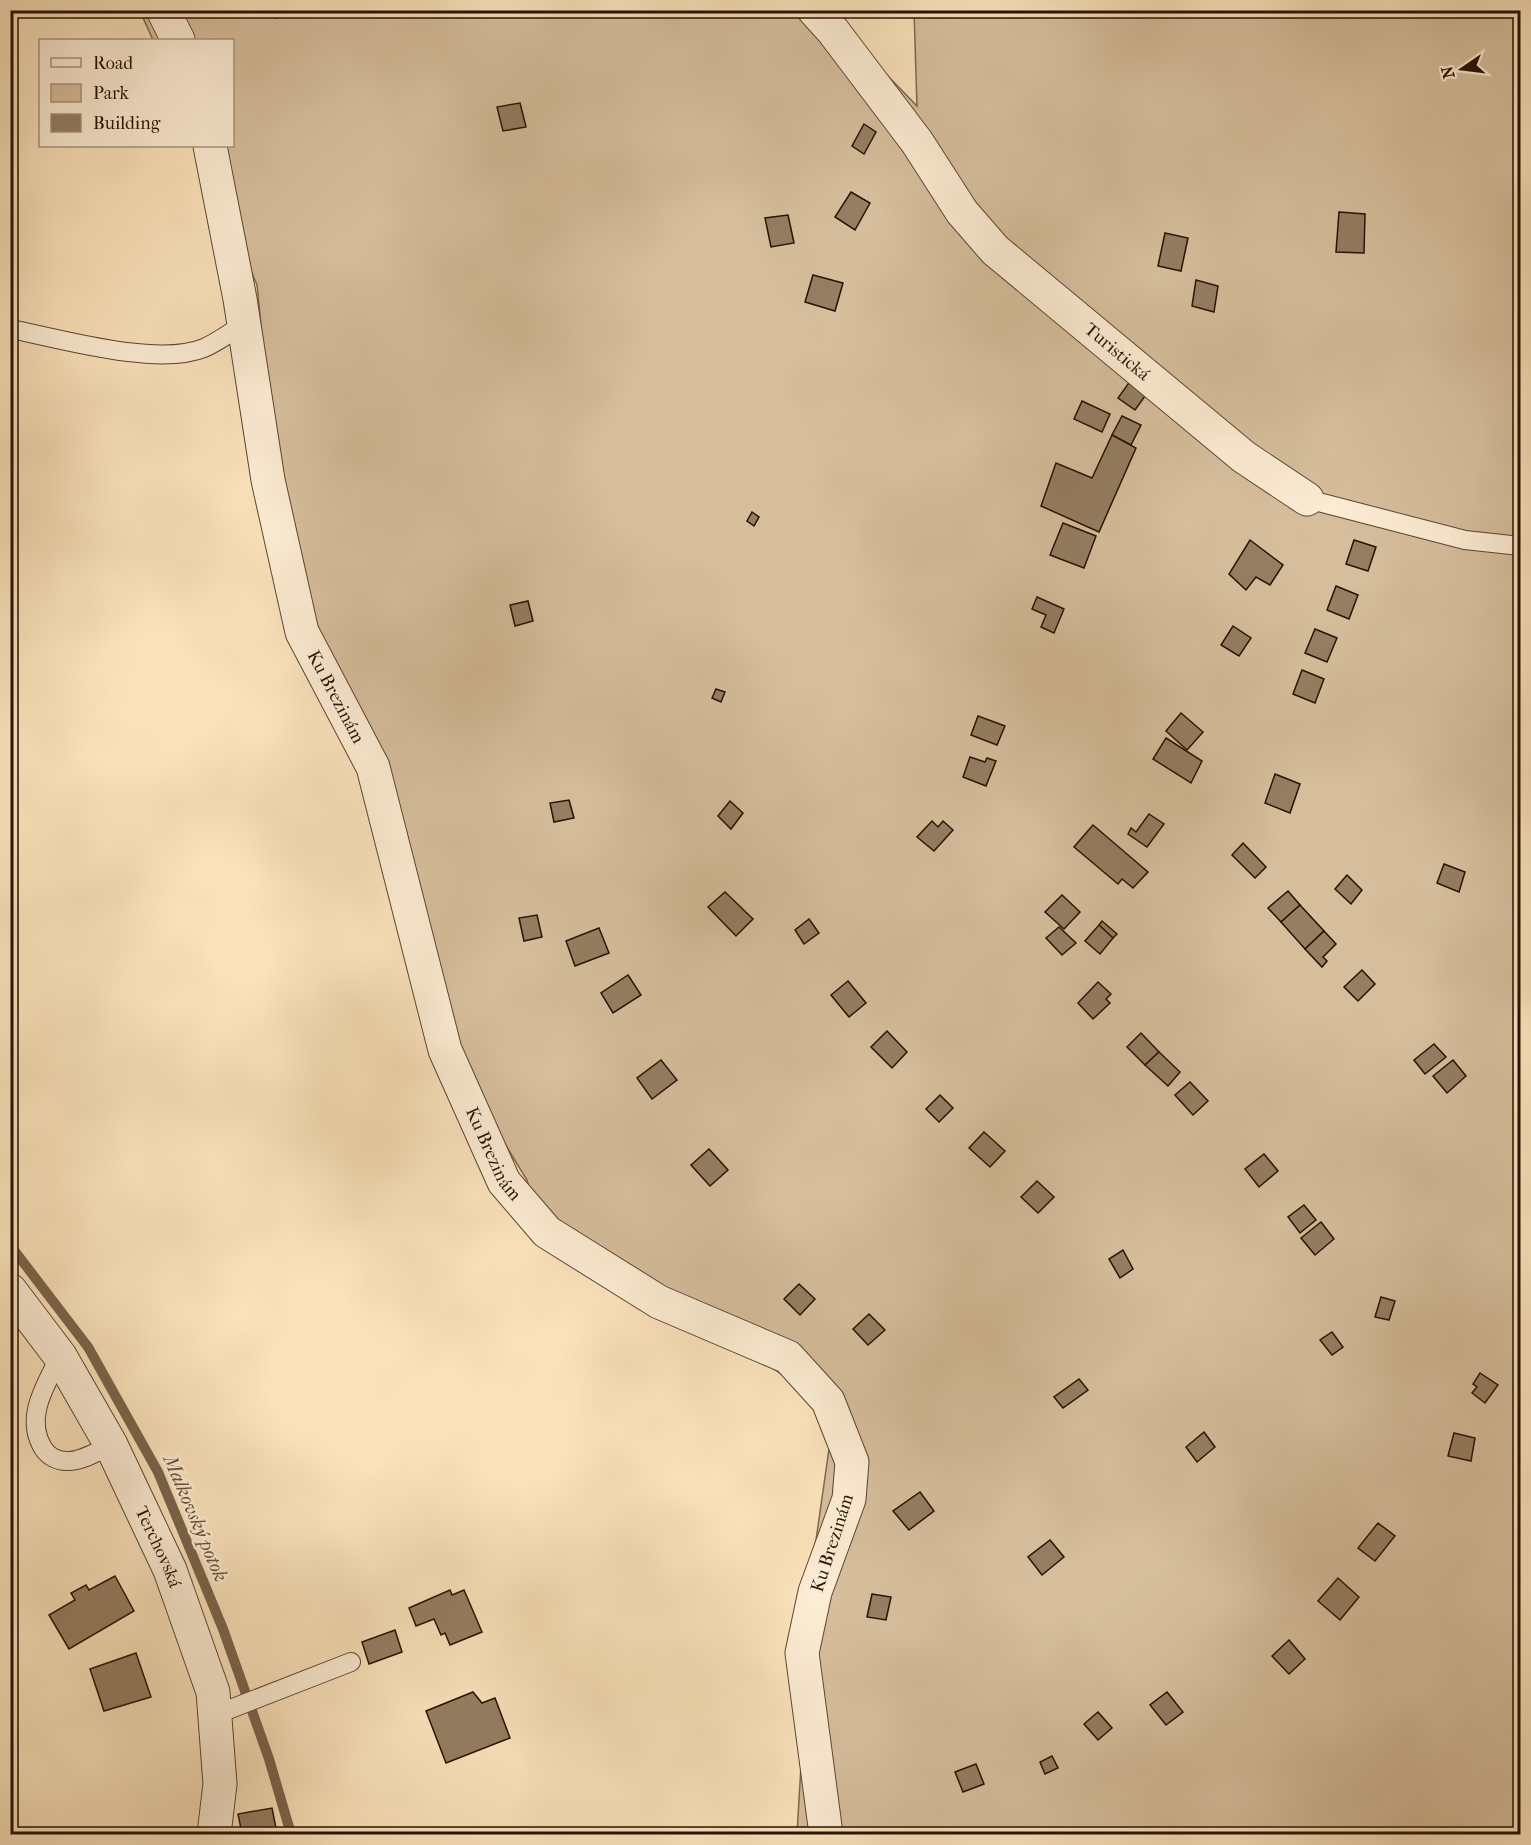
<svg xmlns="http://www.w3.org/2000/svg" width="1531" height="1845" viewBox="0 0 1531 1845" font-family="'IM FELL French Canon',serif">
  <rect width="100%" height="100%" fill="#fae2bb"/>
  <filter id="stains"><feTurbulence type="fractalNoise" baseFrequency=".00333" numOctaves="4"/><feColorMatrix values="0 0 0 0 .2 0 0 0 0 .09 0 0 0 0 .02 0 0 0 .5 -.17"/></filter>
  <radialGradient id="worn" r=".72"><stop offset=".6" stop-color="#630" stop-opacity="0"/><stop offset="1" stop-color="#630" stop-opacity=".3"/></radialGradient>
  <path fill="#d6be9c" stroke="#7e684f" stroke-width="1.5" d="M140,11h685l92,95 -3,-95h606v1823h-723l16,-273 22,-154 -296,-183 -12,-44 -82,-134 -74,-264 -85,-201 -29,-296 -59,-139h34v-106h-79z"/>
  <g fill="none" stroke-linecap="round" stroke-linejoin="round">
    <path stroke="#7a644b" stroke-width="10" d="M10,1245l78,102 70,125 65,157 46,130 22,75"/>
  </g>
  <g fill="#957e62" stroke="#271102" stroke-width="1.5">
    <path d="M275,10h31l-30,8z"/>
    <path d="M520,103l6,24 -23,4 -6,-24z"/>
    <path d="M864,124l12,8 -12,22 -12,-8z"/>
    <path d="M851,192l19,11 -15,27 -20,-13z"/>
    <path d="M1339,212l26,2 -1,39 -28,-1z"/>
    <path d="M788,215l6,28 -23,4 -6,-29z"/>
    <path d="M1165,233l23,5 -7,33 -23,-5z"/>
    <path d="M813,275l30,8 -8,28 -30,-9z"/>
    <path d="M1196,280l22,6 -4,26 -22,-6z"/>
    <path d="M1131,380l17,12 -13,18 -17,-12z"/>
    <path d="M1082,401l28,13 -8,18 -28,-13z"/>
    <path d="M1122,416l19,9 -10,20 -19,-10z"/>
    <path d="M1112,435l24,13 -37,84 -58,-26 15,-43 36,15z"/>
    <path d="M752,512l7,5 -5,9 -7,-5z"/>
    <path d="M1063,523l33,13 -12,32 -34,-13z"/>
    <path d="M1250,540l33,25 -13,20 -14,-8 -10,13 -17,-16z"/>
    <path d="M1354,540l22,7 -8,24 -22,-7z"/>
    <path d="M1336,586l22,9 -9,24 -22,-9z"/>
    <path d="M1037,597l27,12 -10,24 -13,-6 5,-12 -14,-6z"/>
    <path d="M528,601l5,20 -18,5 -5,-21z"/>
    <path d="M1233,626l18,12 -12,18 -18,-11z"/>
    <path d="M1315,629l22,9 -10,24 -22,-9z"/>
    <path d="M1302,670l22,9 -9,24 -22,-9z"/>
    <path d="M716,689l9,3 -4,10 -9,-4z"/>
    <path d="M1181,713l22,19 -16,18 -21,-19z"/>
    <path d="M978,716l27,10 -8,19 -26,-10z"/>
    <path d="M1166,738l36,23 -11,22 -38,-24z"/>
    <path d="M970,757l15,5 2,-4 9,3 -10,25 -23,-9z"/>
    <path d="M1275,774l25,10 -10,29 -25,-10z"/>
    <path d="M569,800l5,18 -20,4 -4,-19z"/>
    <path d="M730,801l13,12 -12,16 -13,-13z"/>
    <path d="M1149,814l15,10 -17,23 -19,-13 3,-6 5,4z"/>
    <path d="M932,821l6,6 5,-6 10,9 -19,21 -17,-14z"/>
    <path d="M1093,825l55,47 -15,16 -11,-9 -4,5 -44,-37z"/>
    <path d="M1243,843l23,24 -11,11 -23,-23z"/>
    <path d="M1444,864l21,8 -6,20 -22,-9z"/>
    <path d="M1347,875l15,15 -11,14 -16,-15z"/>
    <path d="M1288,891l12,14 -19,17 -13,-14z"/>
    <path d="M725,892l28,27 -17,17 -28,-29z"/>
    <path d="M1062,895l18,17 -16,17 -19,-17z"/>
    <path d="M1300,905l24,26 -19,18 -24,-27z"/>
    <path d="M537,915l5,22 -18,4 -5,-23z"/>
    <path d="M809,919l10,14 -15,11 -9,-14z"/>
    <path d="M1102,921l15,13 -4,4 -14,-13z"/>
    <path d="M1099,925l14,13 -13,16 -15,-13z"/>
    <path d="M1059,927l17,16 -14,12 -16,-17z"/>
    <path d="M599,928l10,25 -34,13 -9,-25z"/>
    <path d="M1324,931l12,13 -13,13 4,4 -5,6 -17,-18z"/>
    <path d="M1362,970l13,14 -17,17 -14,-14z"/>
    <path d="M628,975l13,20 -28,18 -12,-20z"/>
    <path d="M848,981l18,22 -17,14 -18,-22z"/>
    <path d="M1098,982l13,12 -5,5 4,4 -17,16 -15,-16z"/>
    <path d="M887,1031l20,21 -15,16 -21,-21z"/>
    <path d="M1141,1033l18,19 -14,13 -18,-18z"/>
    <path d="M1434,1044l12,13 -21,17 -11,-14z"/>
    <path d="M1159,1052l21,20 -12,14 -23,-21z"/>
    <path d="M661,1060l16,20 -25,19 -15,-21z"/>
    <path d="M1453,1060l13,16 -19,17 -14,-17z"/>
    <path d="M1190,1082l18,19 -15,14 -18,-20z"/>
    <path d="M940,1095l13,13 -14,14 -13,-13z"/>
    <path d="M984,1132l21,19 -15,16 -21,-19z"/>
    <path d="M709,1149l19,21 -18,16 -19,-21z"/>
    <path d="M1264,1154l14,17 -19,16 -14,-18z"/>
    <path d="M1037,1181l17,16 -16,16 -17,-16z"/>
    <path d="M1304,1205l12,15 -16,13 -12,-16z"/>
    <path d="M1321,1222l13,17 -19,16 -14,-17z"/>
    <path d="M1123,1250l10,19 -13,9 -11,-19z"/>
    <path d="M799,1284l16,15 -15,16 -16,-16z"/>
    <path d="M1381,1297l14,4 -6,19 -14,-3z"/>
    <path d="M869,1314l16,16 -17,15 -15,-16z"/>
    <path d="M1332,1332l11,15 -11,8 -12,-15z"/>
    <path d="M1480,1373l18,12 -13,18 -13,-10 5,-6 -4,-3z"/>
    <path d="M1079,1379l9,11 -25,18 -9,-11z"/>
    <path d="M1204,1432l11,15 -18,15 -11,-15z"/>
    <path d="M1454,1433l21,5 -4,23 -23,-5z"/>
    <path d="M920,1492l14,19 -25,19 -16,-19z"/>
    <path d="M1378,1523l17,13 -20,25 -17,-13z"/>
    <path d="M1050,1540l14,17 -22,18 -14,-18z"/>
    <path d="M115,1576l19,35 -65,38 -20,-34 26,-15 -4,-7 15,-8 3,5z"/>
    <path d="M1338,1578l21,19 -19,23 -22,-19z"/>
    <path d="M450,1590l2,5 12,-5 18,42 -32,13 -5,-12 -4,2 -7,-16 -18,7 -7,-18z"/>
    <path d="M872,1594l19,3 -5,23 -19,-3z"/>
    <path d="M395,1630l7,22 -33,12 -7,-22z"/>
    <path d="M1289,1640l16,19 -16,15 -17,-18z"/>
    <path d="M136,1653l15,44 -47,14 -14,-42z"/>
    <path d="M473,1692l9,11 13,-5 15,40 -64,25 -20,-52z"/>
    <path d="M1167,1692l16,20 -17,13 -16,-20z"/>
    <path d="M1098,1712l14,16 -14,12 -14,-16z"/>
    <path d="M1052,1756l6,12 -13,6 -5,-12z"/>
    <path d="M976,1764l8,20 -21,8 -8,-20z"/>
    <path d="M272,1808l5,25 -35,1 -4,-20z"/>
  </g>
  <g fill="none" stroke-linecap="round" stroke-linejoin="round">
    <defs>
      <g id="lane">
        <path d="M11,329c49,10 147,38 193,19 14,-6 27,-16 40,-24"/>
        <path d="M1307,499l158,41 55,6"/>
        <path d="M60,1356c-14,29 -36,61 -17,92 5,8 14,13 24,13 14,1 31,-10 44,-16"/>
        <path d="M215,1715l136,-53"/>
      </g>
      <g id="street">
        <path d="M163,10l15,30"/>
        <path id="s1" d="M814,10l19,21 84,111 45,70 33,38 249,207 63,42"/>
        <path id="s2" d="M210,146l30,153 28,181 34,152 71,135 72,283 59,132 43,50 112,70 129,55 40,44 24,61 -3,37 -34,93 -13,61 24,181"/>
        <path id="s3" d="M10,1290l50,66 51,89 59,125 43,122 7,92 -6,50"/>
      </g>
    </defs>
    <use href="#lane" stroke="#5c4530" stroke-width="20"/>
    <use href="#street" stroke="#5c4530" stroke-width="35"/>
    <use href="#lane" stroke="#fcecd3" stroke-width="18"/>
    <use href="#street" stroke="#fcecd3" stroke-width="33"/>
  </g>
  <g text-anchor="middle" stroke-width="5" stroke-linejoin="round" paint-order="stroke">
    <g font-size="18" fill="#271102" stroke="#fcecd3">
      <text dy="6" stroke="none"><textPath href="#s1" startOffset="460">Turistická</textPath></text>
      <text dy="6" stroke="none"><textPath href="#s2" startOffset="568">Ku Brezinám</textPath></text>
      <text dy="6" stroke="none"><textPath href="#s2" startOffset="1054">Ku Brezinám</textPath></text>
      <text transform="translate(832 1543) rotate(-72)" y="6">Ku Brezinám</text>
      <text dy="6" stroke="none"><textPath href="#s3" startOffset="298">Terchovská</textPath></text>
    </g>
    <g font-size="20" font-style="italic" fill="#664f39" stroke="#fcecd3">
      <text transform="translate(196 1518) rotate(67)" y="7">Malkovský potok</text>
    </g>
  </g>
  <rect width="1531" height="1845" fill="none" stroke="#fae2bb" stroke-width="36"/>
  <rect x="12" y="12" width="1507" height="1821" fill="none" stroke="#271102" stroke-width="3"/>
  <rect x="18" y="18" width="1495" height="1809" fill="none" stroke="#271102" stroke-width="1.5"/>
  <rect x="39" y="39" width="195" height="108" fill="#fcecd3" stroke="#a7947f" stroke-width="1.5"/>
  <rect x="51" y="58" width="30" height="9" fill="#fcecd3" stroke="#a7947f" stroke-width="1.5"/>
  <text x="93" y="69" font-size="18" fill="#271102">Road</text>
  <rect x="51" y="84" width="30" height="18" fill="#d6be9c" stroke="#a7947f" stroke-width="1.5"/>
  <text x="93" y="99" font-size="18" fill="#271102">Park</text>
  <rect x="51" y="114" width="30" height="18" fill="#957e62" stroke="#a7947f" stroke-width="1.5"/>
  <text x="93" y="129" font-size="18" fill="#271102">Building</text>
  <g transform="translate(1462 69) rotate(256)" stroke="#fcecd3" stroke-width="4.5" paint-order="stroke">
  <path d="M0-4.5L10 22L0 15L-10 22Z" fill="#271102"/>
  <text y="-9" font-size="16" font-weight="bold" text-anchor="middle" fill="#271102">N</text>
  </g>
  <rect width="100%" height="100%" filter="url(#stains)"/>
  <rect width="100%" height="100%" fill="url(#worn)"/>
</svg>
